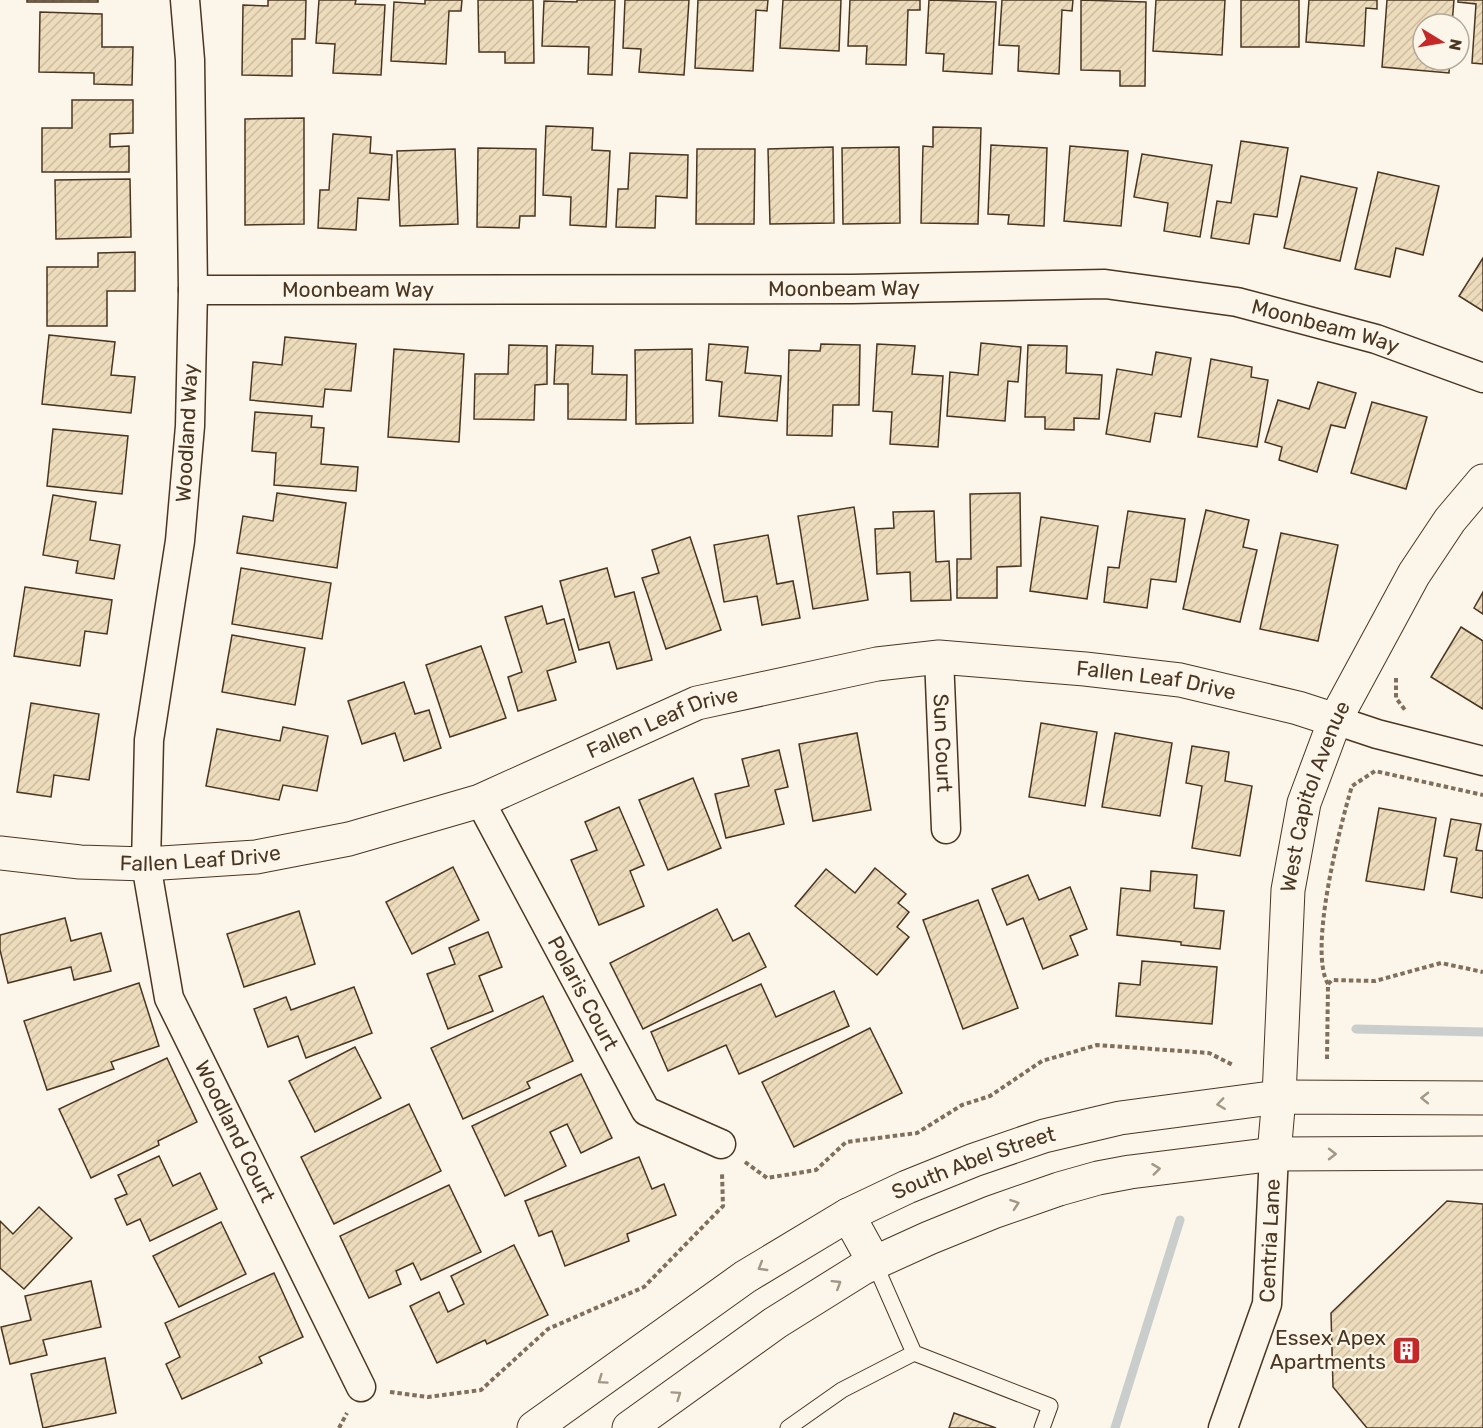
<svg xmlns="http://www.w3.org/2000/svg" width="1483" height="1428" viewBox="0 0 1483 1428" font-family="Rubik,sans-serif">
  <defs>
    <pattern id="building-hatch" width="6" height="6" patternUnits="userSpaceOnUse" patternTransform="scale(1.5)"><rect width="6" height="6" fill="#ecdcbc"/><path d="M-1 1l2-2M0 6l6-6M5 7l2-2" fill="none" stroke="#ccbda1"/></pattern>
  </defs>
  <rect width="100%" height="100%" fill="#fbf6e9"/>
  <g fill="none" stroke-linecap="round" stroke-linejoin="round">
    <g stroke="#c9cecd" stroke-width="9">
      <path d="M1356,1029l127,3"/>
      <path d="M1115,1428l65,-208"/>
    </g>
  </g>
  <g fill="url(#building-hatch)" stroke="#4a3520" stroke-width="1.5">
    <rect x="27" y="0" width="71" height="2"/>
    <path d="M268,0h38l-1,39h-13v37l-50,-1 1,-70 25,1z"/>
    <path d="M319,0h37l-1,4 30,1 -4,70 -48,-2 2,-29 -19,-1z"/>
    <path d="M425,0h37l-1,11h-12l-3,53 -55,-3 3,-59 31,2z"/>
    <path d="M478,0h55l1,63h-29v-11h-26z"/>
    <path d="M577,0h38l-3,75 -24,-1 1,-27 -47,-1 2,-45 33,1z"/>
    <path d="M625,0h64l-5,75 -45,-3 2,-23 -18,-1z"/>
    <path d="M698,0h70l-1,11 -11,-1 -3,61 -58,-3z"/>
    <path d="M783,0h58l-2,51 -59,-3z"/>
    <path d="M850,0h70v10h-12l-2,55 -40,-1 1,-18h-19z"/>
    <path d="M929,0l67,2 -4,72 -49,-3 1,-17 -18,-1z"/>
    <path d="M1002,0h71l-1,11 -10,-1 -3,64 -41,-3 1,-25 -20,-1z"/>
    <path d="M1081,0l65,2 -1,84h-25v-15l-39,-1z"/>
    <path d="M1156,0h69l-3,55 -69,-4z"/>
    <rect x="1241" y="0" width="58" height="47"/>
    <path d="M1309,0h68v9l-11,-1 -2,38 -58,-4z"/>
    <path d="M1387,0h67l-2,24h-29v36h27l-1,13 -67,-6z"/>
    <path d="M1458,0h25v64l-11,-1 4,-59 -18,-2z"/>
    <path d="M40,12l62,2v33h31l-1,38 -38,-1v-11l-55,-1z"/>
    <path d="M72,100h61v33l-23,1v13l19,-1v26h-87v-44h30z"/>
    <path d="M304,118v106l-59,1v-106z"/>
    <path d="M546,126l47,2 -1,22 18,1 -4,76 -36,-2 1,-28 -28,-2z"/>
    <path d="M933,127l48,1 -3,96 -57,-1 2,-77 10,1z"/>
    <path d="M333,134l38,3 -1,16 22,2 -3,45 -31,-2 -2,32 -38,-2 2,-38h9z"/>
    <path d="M1241,141l47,7 -11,69 -23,-3 -5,30 -38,-6 6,-37 14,2z"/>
    <path d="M991,145l56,3 -3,78 -36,-2 1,-9 -21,-1z"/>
    <path d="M1070,146l58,5 -7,75 -57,-5z"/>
    <path d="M833,147l1,76 -64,1 -2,-75z"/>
    <path d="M899,147l1,76 -57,1 -1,-76z"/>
    <path d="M478,148l58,1 -1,67h-15l-1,12 -42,-1z"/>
    <path d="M455,149l3,75 -58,2 -3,-75z"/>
    <path d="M697,149h58l-1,75h-58z"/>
    <path d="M630,153l58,2 -1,43 -31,-2 -1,32 -39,-1 2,-38h10z"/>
    <path d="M1142,154l70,11 -12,72 -36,-6 4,-28 -34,-6z"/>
    <path d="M1378,172l61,14 -16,69 -27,-7 -6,29 -35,-8z"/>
    <path d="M1301,176l56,12 -17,73 -56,-13z"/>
    <path d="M130,179l1,58 -75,2 -1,-59z"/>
    <path d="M135,252v39h-28v35h-60v-59h51v-14z"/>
    <path d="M1483,258v53l-24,-15z"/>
    <path d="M49,335l66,7 -4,33 24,2 -4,36 -89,-9z"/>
    <path d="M285,337l71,7 -5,47 -26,-2 -2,18 -73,-7 3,-38 29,3z"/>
    <path d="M981,343l40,4 -3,35 -10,-1 -3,40 -58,-5 3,-44 28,3z"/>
    <path d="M709,344l39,3 -3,26 36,3 -4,45 -58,-5 3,-34 -16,-2z"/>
    <path d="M821,344l39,1 -1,60h-26l-1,31 -45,-1 2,-85 31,1z"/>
    <path d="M877,344l38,2 -3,28 31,2 -5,71 -48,-3 2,-32 -19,-1z"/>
    <path d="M509,345l38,1v38l-12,1 -1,35 -60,-1 1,-45h33z"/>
    <path d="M556,345l37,1 -1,28 35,1 -1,45 -58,-1v-35h-14z"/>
    <path d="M1028,345l39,1 -1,27 36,2 -3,44 -25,-1v12l-29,-1v-12h-20z"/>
    <path d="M394,349l70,5 -5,88 -71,-5z"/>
    <path d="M692,349l1,74 -57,1 -1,-74z"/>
    <path d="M1156,352l35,6 -10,59 -26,-4 -5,29 -44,-8 11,-65 35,6z"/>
    <path d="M1211,359l41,8 -1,10 17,3 -11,67 -59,-10z"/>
    <path d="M1318,382l38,11 -11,35 -14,-3 -14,47 -38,-12 3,-13 -17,-5 13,-42 31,9z"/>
    <path d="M1372,402l55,15 -21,72 -55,-16z"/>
    <path d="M255,412l57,4 -1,11 13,1 -3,36 37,3 -2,24 -82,-6 2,-32 -24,-2z"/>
    <path d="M53,429l75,7 -6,58 -75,-8z"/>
    <path d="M277,493l69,10 -9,65 -100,-15 6,-37 30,5z"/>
    <path d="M1020,493l1,73 -24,1v31h-40v-39h14l-1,-65z"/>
    <path d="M53,495l43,7 -6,38 30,5 -6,34 -38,-6 2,-12 -35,-6z"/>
    <path d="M854,507l14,93 -55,9 -15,-93z"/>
    <path d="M1206,510l43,10 -6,27 14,3 -17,72 -57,-13z"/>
    <path d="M934,511l2,51 13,-1 2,39 -40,1 -1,-29 -33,2 -2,-45 19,-1 -1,-16z"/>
    <path d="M1128,511l57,8 -9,63 -25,-3 -4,29 -43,-6 4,-35 11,1z"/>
    <path d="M1041,517l57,9 -11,73 -57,-8z"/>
    <path d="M1281,533l57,12 -20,96 -58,-12z"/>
    <path d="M768,535l9,49 16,-3 7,37 -38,7 -5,-29 -33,6 -10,-57z"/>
    <path d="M690,537l31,93 -55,19 -24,-71 17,-5 -7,-23z"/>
    <path d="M241,568l90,15 -9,56 -90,-15z"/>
    <path d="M607,568l8,29 19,-5 18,68 -35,9 -8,-27 -30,8 -19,-69z"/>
    <path d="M25,587l87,13 -5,34 -22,-3 -5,35 -66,-10z"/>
    <path d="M1483,592v22l-9,-6z"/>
    <path d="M542,606l5,18 17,-5 12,43 -29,9 9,29 -38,11 -10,-34 14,-5 -17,-55z"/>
    <path d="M1461,627l22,14v68l-52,-32z"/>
    <path d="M232,635l73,13 -10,57 -73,-13z"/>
    <path d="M481,646l25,72 -56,19 -24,-72z"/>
    <path d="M404,682l11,32 14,-4 12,38 -37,13 -9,-28 -33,11 -14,-43z"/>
    <path d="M31,703l68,11 -10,66 -35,-5 -3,22 -34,-5z"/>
    <path d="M1041,723l56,9 -12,74 -56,-9z"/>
    <path d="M283,727l45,9 -11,55 -34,-6 -4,15 -73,-14 11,-57 63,12z"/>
    <path d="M857,733l14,77 -58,11 -14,-77z"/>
    <path d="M1115,733l57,10 -12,73 -58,-9z"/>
    <path d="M1192,746l37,6 -4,29 27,5 -12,70 -48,-8 10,-62 -16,-3z"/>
    <path d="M779,750l9,37 -13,3 9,34 -58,14 -11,-44 34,-8 -7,-27z"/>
    <path d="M693,778l28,70 -53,22 -29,-70z"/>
    <path d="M619,807l25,58 -14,6 14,35 -45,19 -28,-65 26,-10 -12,-28z"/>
    <path d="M1379,808l57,10 -12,72 -58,-9z"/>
    <path d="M1451,819l30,5 -5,26 7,1v47l-32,-6 6,-34 -13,-2z"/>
    <path d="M453,867l26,53 -67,34 -26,-52z"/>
    <path d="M875,868l31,26 -8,9 11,9 -12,15 12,10 -32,38 -82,-69 31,-37 29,24z"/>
    <path d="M1151,871l46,4 -3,33 30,3 -4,38 -39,-4v-3l-64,-7 4,-47 29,3z"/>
    <path d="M1028,875l11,25 31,-13 17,42 -17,7 8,19 -35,14 -20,-51 -16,7 -15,-36z"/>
    <path d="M978,900l40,108 -55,21 -40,-109z"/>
    <path d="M717,909l16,32 16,-8 17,34 -123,62 -33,-66z"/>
    <path d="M299,911l16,53 -71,23 -17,-53z"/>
    <path d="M65,918l6,23 30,-8 10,38 -37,9 -3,-13 -63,16 -8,-33v-15z"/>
    <path d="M488,932l14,35 -23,9 14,35 -45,18 -21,-55 28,-10 -6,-16z"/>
    <path d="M1142,961l75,6 -5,57 -96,-8 3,-33 21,2z"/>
    <path d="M139,983l20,63 -48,16 3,7 -67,21 -23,-69z"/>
    <path d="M761,984l15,33 58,-26 15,35 -110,48 -13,-29 -58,26 -17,-39z"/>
    <path d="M354,987l18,46 -66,25 -8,-22 -30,11 -14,-38 32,-12 5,13z"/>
    <path d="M543,996l30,65 -46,21 3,6 -67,31 -32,-71z"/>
    <path d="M870,1028l32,65 -108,54 -32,-65z"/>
    <path d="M355,1047l26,51 -66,34 -26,-51z"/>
    <path d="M167,1058l30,64 -39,19 1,4 -68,33 -32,-69z"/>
    <path d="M581,1074l31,64 -31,15 -14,-29 -17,8 16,34 -61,30 -33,-70z"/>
    <path d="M409,1104l32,67 -107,53 -33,-67z"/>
    <path d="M159,1156l14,30 27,-13 17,36 -67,32 -10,-22 -13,6 -12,-26 12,-5 -9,-19z"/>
    <path d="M639,1157l13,32 12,-5 12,31 -49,19 2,7 -64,25 -13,-35 -13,5 -14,-35z"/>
    <path d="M449,1185l32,67 -60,28 -8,-17 -17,8 5,13 -32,14 -29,-62z"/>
    <path d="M1447,1201l36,3v224h-116l-34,-41 -2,-74z"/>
    <path d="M39,1207l33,31 -48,51 -24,-21v-47l13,13z"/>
    <path d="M221,1222l25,52 -67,33 -26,-51z"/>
    <path d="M514,1245l34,70 -61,29 -2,-4 -48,23 -27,-57 29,-14 9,20 16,-8 -13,-28z"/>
    <path d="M274,1273l29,64 -44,20 3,6 -80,36 -16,-35 14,-7 -15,-34z"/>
    <path d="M91,1281l10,46 -58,13 4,15 -37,9 -9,-37 30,-7 -6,-24z"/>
    <path d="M105,1358l11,55 -73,15 -12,-54z"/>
    <path d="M954,1413l42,15h-47z"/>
  </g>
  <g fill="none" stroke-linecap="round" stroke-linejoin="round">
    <defs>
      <g id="lane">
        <path d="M874,1262l40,91 136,53 -8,22"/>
        <path d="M788,1428l54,-38 72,-37"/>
      </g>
      <g id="street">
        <path id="s1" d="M185,0l5,60 3,230 -3,136 -10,115 -31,199 -3,124 23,134 192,389"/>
        <path id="s2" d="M193,290l660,-1 252,-5 132,18 139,37 107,39"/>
        <path id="s3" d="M939,657l7,172"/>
        <path d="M1335,720l42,14 106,27"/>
        <path id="s4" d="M480,801l166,310 75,33"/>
        <path id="s5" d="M1223,1428l44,-124 7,-150"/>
      </g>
      <g id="secondary">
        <path id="s6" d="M0,853l80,9 66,2 110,-7 93,-18 131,-38 217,-98 180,-39 62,-7 146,12 95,11 118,28 37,12"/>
        <path id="s7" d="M1274,1154l5,-57 9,-207 16,-87 31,-83 79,-146 36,-54 33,-39"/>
      </g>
      <g id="primary">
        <path d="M848,1215l26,47"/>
        <path id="s8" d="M534,1428l211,-151 103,-62 59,-28 67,-27 70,-24 76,-18 159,-21 204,1"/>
        <path d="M629,1428l146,-105 88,-55 66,-30 64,-26 66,-23 39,-11 32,-6 144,-18 209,-1"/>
      </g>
    </defs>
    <use href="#lane" stroke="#4a3520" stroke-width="17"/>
    <use href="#street" stroke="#4a3520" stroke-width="31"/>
    <use href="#secondary" stroke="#4a3520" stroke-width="35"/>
    <use href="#primary" stroke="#4a3520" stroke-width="35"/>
    <g stroke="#7f6f5c" stroke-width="4" stroke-dasharray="4.5 3" stroke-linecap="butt">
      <path d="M1396,678v20l9,12"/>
      <path d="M1328,984c-20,-34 12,-158 24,-198l23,-15 108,24"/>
      <path d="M1327,1059l1,-75 4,-4 43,1 66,-18 42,9"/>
      <path d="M745,1162l22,16 49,-8 30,-28 71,-9 45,-28 28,-9 52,-35 55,-16 112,8 24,12"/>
      <path d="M390,1392l38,5 53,-7 67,-61 96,-42 79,-81 -1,-33"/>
      <path d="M339,1428l8,-15"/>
    </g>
    <use href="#lane" stroke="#fbf6e9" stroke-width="15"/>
    <use href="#street" stroke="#fbf6e9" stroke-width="28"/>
    <use href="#secondary" stroke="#fbf6e9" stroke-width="33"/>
    <use href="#primary" stroke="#fbf6e9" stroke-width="33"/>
  </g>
  <defs><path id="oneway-chevron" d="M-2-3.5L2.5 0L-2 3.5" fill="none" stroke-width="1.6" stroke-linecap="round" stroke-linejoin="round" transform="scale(1.5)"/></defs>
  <g stroke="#a29684">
    <use href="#oneway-chevron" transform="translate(1425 1098) rotate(-179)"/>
    <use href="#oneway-chevron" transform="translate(1221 1104) rotate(172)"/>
    <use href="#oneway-chevron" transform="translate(1332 1154)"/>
    <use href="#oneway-chevron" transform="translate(1156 1169) rotate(-7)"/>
    <use href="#oneway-chevron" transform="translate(1015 1204) rotate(-19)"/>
    <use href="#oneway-chevron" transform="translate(762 1267) rotate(149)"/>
    <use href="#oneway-chevron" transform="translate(837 1284) rotate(-32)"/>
    <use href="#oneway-chevron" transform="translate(602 1380) rotate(145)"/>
    <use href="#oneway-chevron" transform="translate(677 1395) rotate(-35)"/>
  </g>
  <defs>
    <symbol id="building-square" viewBox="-11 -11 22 22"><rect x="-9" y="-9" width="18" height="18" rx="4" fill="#c62828" stroke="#fbf6e9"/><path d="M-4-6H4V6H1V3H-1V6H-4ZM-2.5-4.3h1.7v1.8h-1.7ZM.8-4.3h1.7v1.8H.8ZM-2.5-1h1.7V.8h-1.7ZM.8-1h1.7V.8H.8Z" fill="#fff"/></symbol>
  </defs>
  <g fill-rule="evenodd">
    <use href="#building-square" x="1390" y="1334" width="33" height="33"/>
  </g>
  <g text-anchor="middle" stroke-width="4.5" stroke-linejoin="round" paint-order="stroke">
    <g font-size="21" fill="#4a3520" stroke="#fbf6e9">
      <text dy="7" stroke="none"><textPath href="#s2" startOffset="651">Moonbeam Way</textPath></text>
      <text dy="7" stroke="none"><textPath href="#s2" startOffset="165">Moonbeam Way</textPath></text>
      <text dy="7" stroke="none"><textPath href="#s2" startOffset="1137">Moonbeam Way</textPath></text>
      <text transform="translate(187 433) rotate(-87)" y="7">Woodland Way</text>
      <text dy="7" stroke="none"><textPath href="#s6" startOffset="1191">Fallen Leaf Drive</textPath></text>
      <text dy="7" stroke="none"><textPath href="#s6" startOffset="687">Fallen Leaf Drive</textPath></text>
      <text dy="7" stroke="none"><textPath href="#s3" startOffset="86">Sun Court</textPath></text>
      <text dy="7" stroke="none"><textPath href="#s7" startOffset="362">West Capitol Avenue</textPath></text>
      <text dy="7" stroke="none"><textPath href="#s6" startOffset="201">Fallen Leaf Drive</textPath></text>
      <text dy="7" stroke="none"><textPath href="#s4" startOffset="218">Polaris Court</textPath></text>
      <text dy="7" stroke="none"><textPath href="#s1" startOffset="1152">Woodland Court</textPath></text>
      <text dy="7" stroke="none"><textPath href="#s8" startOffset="516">South Abel Street</textPath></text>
      <text dy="7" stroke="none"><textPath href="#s5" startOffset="195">Centria Lane</textPath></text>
    </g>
    <g font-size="21" fill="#4a3520" stroke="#fbf6e9" text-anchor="end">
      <text x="1386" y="1345">Essex Apex<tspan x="1386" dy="24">Apartments</tspan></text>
    </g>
  </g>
  <g transform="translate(1441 42) rotate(101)"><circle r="28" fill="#fbf6e9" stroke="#b4a999" stroke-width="1.5"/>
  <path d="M0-4.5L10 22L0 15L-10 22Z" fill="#c62828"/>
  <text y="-9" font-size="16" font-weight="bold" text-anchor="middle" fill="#4a3520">N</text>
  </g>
</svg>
